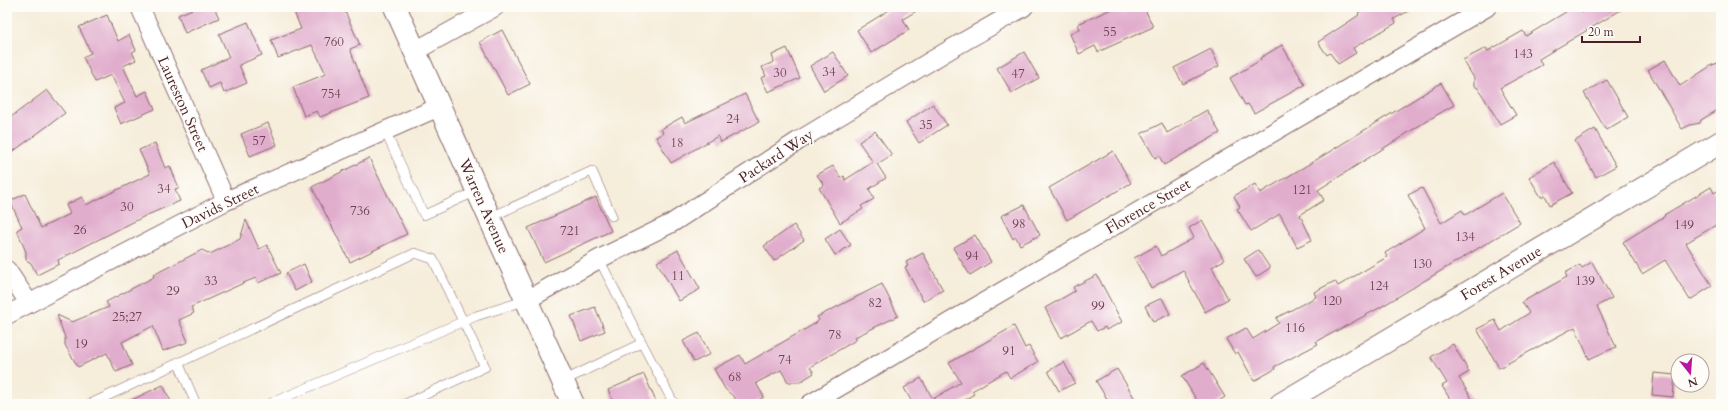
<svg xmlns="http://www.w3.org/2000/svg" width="1728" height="411" viewBox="0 0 1728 411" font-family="Cardo,serif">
  <rect width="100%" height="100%" fill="#fdfcf7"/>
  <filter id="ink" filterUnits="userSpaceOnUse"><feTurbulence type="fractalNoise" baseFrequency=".025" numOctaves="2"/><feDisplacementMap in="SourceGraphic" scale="8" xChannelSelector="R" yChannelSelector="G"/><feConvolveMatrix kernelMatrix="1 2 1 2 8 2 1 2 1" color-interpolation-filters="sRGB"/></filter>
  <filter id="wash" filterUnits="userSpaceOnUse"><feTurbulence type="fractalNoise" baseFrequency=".012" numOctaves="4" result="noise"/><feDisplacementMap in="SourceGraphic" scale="16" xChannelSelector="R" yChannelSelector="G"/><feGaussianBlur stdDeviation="0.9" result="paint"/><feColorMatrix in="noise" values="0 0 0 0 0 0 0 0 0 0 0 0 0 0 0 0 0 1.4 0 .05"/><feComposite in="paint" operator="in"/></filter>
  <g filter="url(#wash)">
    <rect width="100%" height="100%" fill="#f6edda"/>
    <g id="blocks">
      <g fill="#e1adcd">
        <path d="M197,7h17l5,11 -34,15 -7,-18z"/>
        <path d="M292,7h51l17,38 -10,4 19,49 -49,19 -3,-6 -13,5 -11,-29 33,-13 -14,-29 -34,13 -7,-18 30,-11z"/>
        <path d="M894,7h29l-20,12 6,11 -38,23 -14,-23z"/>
        <path d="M1116,7h28l9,20 -55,25 -3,-6 -16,8 -9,-20 10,-5 -2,-5z"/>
        <path d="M1369,7h47l-22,12 2,4 -43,25 3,5 -18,11 -8,-11 -3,2 -9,-13 41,-27 -1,-2z"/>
        <path d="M1574,7h4l4,6 10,-6h34l-87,52 3,6 -42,23 16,27 -16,9 -22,-36 -4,-2v-8l-11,-18 23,-12 2,3 35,-20 3,5z"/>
        <path d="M107,15l11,26 11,-6 7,15 -4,2 4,8 -13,6 14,30 10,-5 8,18 -34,15 -7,-16 11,-5 -14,-28 -16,7 -12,-25 8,-4 -12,-26z"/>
        <path d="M248,22l14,33 -23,10 8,18 -23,10 -4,-10 -11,5 -8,-18 28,-13 -10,-23z"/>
        <path d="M502,30l28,54 -22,11 -28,-53z"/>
        <path d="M1282,45l23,40 -51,28 -6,-9 -3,1 -15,-27 31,-18 -1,-2z"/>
        <path d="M787,48l13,30 -32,14 -7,-14 5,-2 -4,-9 12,-5 -2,-7z"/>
        <path d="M1211,49l8,17 -36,18 -9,-16z"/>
        <path d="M833,52l15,24 -24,15 -14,-25z"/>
        <path d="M1024,52l15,26 -27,15 -15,-25z"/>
        <path d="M1665,60l15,26 32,-21 9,-3v46l-20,12 -1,3 -10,2 -8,4 -34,-59z"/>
        <path d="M1607,80l21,37 -22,13 -22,-37z"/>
        <path d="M1441,83l13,22 -26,15 -110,70 6,10 -24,15 12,25 -15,7 -17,-33 -29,17 -14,-22 3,-2 -6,-11 21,-12 5,9 56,-33z"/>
        <path d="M47,90l18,23 -58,43v-36z"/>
        <path d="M745,94l14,28 -38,20 -3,-6 -47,27 -15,-26 7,-4 -2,-4 21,-12 3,6z"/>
        <path d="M933,104l14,21 -28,18 -13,-21z"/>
        <path d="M1207,110l13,23 -56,32 -5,-9 -4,2 -14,-24 21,-11 5,10z"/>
        <path d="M268,123l9,22 -27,11 -9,-22z"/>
        <path d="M1595,129l21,37 -20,11 -21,-36z"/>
        <path d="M875,131l17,24 -15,9 9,14 -17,11 5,10 -13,7 2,3 -23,14 -21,-35 5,-3 -7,-10 16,-9 8,12 3,-2 1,4 28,-18 -14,-20z"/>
        <path d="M155,143l10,25 5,-2 9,22 -4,1 5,12 -35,15 -87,44 1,4 -22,11 -6,-12 -5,-3v-8l-9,-22 5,-3 -12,-26 15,-7 16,34 29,-14 -4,-9 16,-8 4,8 64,-31 -11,-24z"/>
        <path d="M1113,151l18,32 -64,37 -18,-32z"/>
        <path d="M369,158l38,76 -57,28 -38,-75z"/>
        <path d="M1554,162l18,31 -22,12 -5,-10 -4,2 -12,-20z"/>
        <path d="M1711,187l3,6 7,-4v33l-35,21 26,43 -22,14 -25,-40 -23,14 -19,-32 42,-26 -1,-1z"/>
        <path d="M1422,188l19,35 21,-13 3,5 37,-22 18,30 -139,84 -65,35 2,2 -44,23 1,2 -21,12 -16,-29 -3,2 -9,-15 20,-11 7,11 26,-16 -3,-5 40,-21 -2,-5 21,-11 3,5 49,-29 -2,-4 40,-25 -17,-33z"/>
        <path d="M596,197l15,34 -67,31 -16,-34z"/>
        <path d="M1024,205l16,30 -20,10 -4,-8 -3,2 -12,-23z"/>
        <path d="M246,220l13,29 8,-4 14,28 -23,10 -2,-5 -8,3 -57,26 3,6 -15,7 9,22 -25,9 -10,-25 -31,16 10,23 -16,7 -9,-19 -29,14 -13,-22v-7l-8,-23 15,7 37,-15 -3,-5 48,-25 -1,-2 49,-25 8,4 30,-15z"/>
        <path d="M1202,220l22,40 -12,7 16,32 -23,13 -22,-42 -32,18 -17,-30 22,-12 5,10 33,-18 -5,-10z"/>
        <path d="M794,225l10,15 -30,21 -10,-15z"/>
        <path d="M840,229l11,16 -16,10 -10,-16z"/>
        <path d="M975,235l16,27 -21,13 -17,-27z"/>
        <path d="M678,250l22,39 -21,12 -22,-39z"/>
        <path d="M1258,250l12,18 -14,9 -12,-18z"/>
        <path d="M923,253l20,37 -20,11 -18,-34 3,-1 -2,-4z"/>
        <path d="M1592,262l20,36 -15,8 19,41 -27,12 -14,-32 -76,41 -22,-39 18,-9 6,11 28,-18 -7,-11 45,-25 -2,-4 15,-8 2,3z"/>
        <path d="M304,264l8,18 -17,9 -9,-18z"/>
        <path d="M1097,275l25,47 -16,8 -1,-3 -8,4 -6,-10 -30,17 -16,-30 30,-17 -2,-4z"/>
        <path d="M882,284l16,32 -43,21 1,3 -46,27 4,6 -14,9h-12l-7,-12 -25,13 8,14 -13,7h-13l-3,-6 -10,-9 -11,-20 26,-14 5,9 71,-41 3,-3 -2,-3z"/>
        <path d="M1162,298l8,16 -17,8 -8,-16z"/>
        <path d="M595,307l10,24 -24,10 -10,-25z"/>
        <path d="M1014,326l11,22 4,-2 9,16 -28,16 -4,-7 -34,20 2,3 -16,10h-45l-9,-16 17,-10 12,21 28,-17 -12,-19z"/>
        <path d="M699,333l11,21 -16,8 -11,-21z"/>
        <path d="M1453,344l16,28 -10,6 13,21 -9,5h-10l-11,-18 5,-3 -16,-26z"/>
        <path d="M1064,362l11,21 -16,8 -11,-20z"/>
        <path d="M1204,363l21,34 -11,7h-15l-17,-28z"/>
        <path d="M1117,369l21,35h-28l-14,-23z"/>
        <path d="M1654,373l21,2 -2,22 -21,-2z"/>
        <path d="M644,374l13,30h-43l-6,-14z"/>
        <path d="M163,385l9,19h-49z"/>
      </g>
    </g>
  </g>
  <g filter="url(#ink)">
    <use href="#blocks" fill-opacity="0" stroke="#866768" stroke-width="1"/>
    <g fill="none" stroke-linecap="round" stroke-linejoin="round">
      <defs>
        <g id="lane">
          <path d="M385,131l39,84 53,-24"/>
          <path d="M489,218l103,-47 20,45"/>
          <path d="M599,259l43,84"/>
          <path d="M178,362l18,42"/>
          <path d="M563,381l79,-38 32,61"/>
          <path d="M90,404l325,-151 18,6 52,108 -80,37"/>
          <path d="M269,404l207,-88 51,-16"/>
        </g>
        <g id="street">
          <path d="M140,7l86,194"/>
          <path d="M415,51l80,-44"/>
          <path d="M7,270l22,33"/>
          <path d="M527,300l72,-41 73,-36 126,-82 151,-91 75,-43"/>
          <path d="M7,315l219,-114 213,-94"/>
          <path d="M810,404l677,-397"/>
        </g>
        <g id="secondary">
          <path d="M395,7l178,397"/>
          <path d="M1281,404l440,-262"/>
        </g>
      </defs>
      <use href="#lane" stroke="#866768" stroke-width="10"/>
      <use href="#street" stroke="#866768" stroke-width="20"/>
      <use href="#secondary" stroke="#866768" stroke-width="24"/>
      <use href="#lane" stroke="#fff" stroke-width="9"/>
      <use href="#street" stroke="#fff" stroke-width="18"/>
      <use href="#secondary" stroke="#fff" stroke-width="22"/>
    </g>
  </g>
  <g text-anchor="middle" stroke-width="3.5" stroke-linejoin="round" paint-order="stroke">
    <g font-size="13" fill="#704254">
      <text x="1110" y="36">55</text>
      <text x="334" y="46">760</text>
      <text x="1523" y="58">143</text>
      <text x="829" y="76">34</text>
      <text x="780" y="77">30</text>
      <text x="1018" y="78">47</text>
      <text x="331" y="98">754</text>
      <text x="733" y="123">24</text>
      <text x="926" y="129">35</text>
      <text x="259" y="145">57</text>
      <text x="677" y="147">18</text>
      <text x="164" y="193">34</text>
      <text x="1302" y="194">121</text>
      <text x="127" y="211">30</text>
      <text x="360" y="215">736</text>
      <text x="1019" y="228">98</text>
      <text x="1684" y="229">149</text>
      <text x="80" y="234">26</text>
      <text x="570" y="235">721</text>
      <text x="1465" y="241">134</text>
      <text x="972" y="260">94</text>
      <text x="1422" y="268">130</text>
      <text x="678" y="280">11</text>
      <text x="211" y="285">33</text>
      <text x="1585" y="285">139</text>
      <text x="1379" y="290">124</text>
      <text x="173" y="295">29</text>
      <text x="1332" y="305">120</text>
      <text x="875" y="307">82</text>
      <text x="1098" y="310">99</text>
      <text x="127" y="321">25;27</text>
      <text x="1295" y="332">116</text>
      <text x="835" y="339">78</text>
      <text x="81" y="348">19</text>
      <text x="1009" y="355">91</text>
      <text x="785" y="364">74</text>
      <text x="735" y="381">68</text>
    </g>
    <g font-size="15" fill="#4a1f2b" stroke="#fdfcf7">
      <text transform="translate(183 104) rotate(66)" y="5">Laureston Street</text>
      <text transform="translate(776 156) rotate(-33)" y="5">Packard Way</text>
      <text transform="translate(220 206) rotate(-26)" y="5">Davids Street</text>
      <text transform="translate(484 206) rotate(66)" y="5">Warren Avenue</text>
      <text transform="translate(1148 206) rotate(-30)" y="5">Florence Street</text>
      <text transform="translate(1501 273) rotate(-31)" y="5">Forest Avenue</text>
    </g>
  </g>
  <rect width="1728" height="411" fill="none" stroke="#fdfcf7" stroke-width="24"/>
  <g transform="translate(1690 373) rotate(163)"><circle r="19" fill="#fdfcf7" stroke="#b5a4a5"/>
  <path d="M0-3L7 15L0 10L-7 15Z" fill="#b5179e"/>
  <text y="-6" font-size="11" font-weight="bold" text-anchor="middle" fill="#4a1f2b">N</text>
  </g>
  <path d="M1582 36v6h58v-6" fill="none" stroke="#4a1f2b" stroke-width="2"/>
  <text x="1588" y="36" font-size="12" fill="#4a1f2b" stroke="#fdfcf7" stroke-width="3" paint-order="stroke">20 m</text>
</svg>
